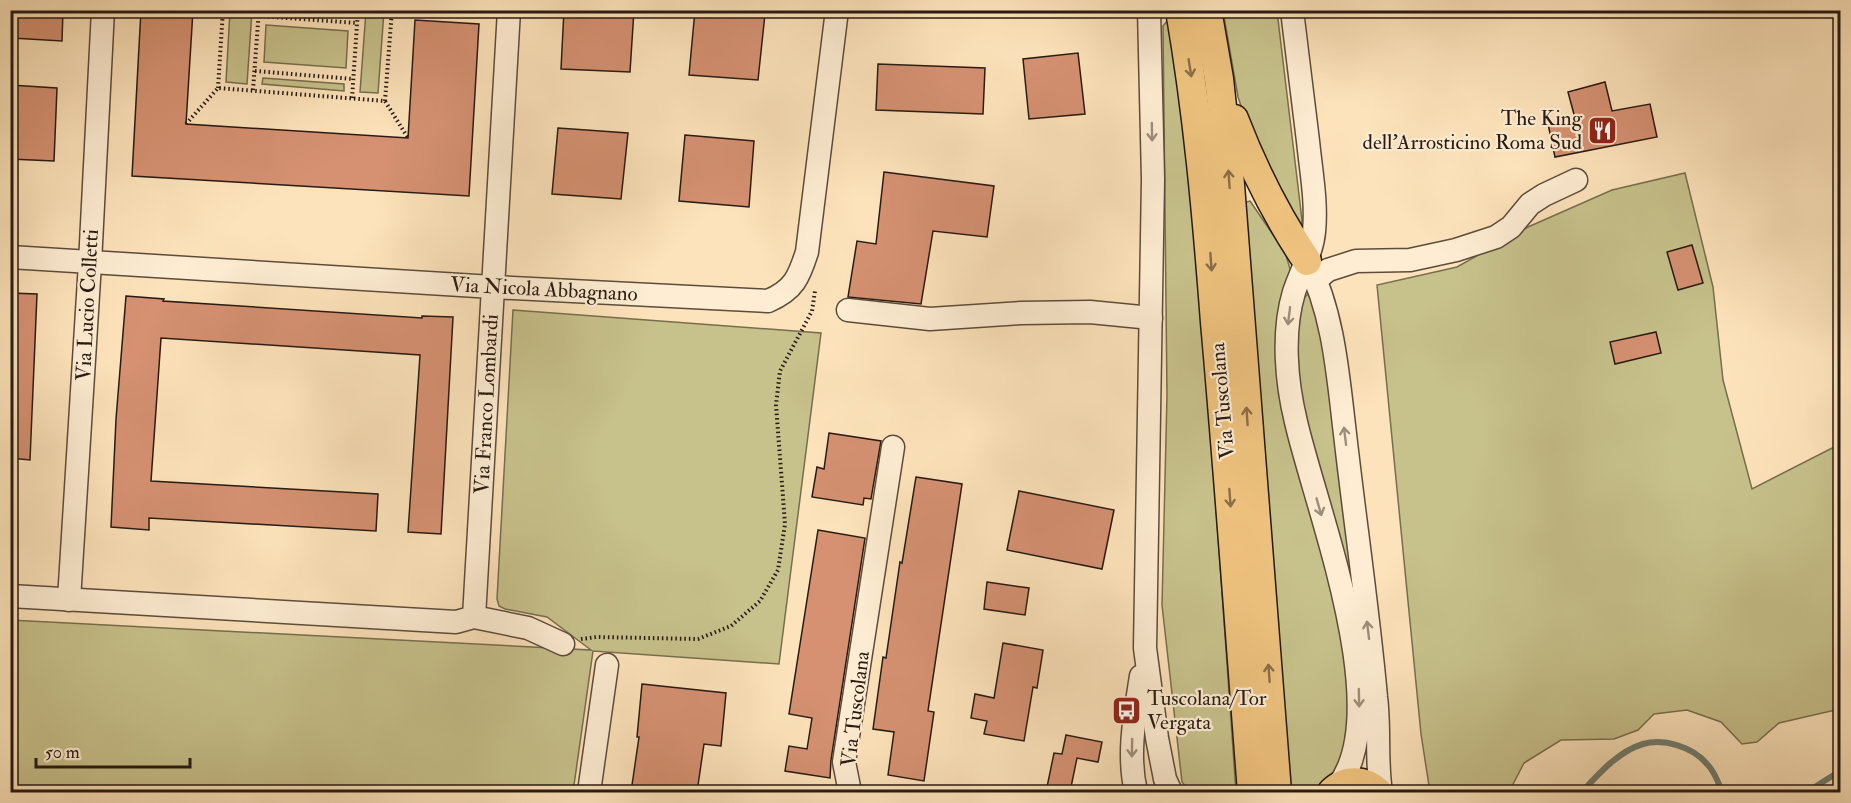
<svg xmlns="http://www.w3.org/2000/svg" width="1851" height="803" viewBox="0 0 1851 803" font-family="'IM FELL Double Pica',serif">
  <rect width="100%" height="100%" fill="#fde3bb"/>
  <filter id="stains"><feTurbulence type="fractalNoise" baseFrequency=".00333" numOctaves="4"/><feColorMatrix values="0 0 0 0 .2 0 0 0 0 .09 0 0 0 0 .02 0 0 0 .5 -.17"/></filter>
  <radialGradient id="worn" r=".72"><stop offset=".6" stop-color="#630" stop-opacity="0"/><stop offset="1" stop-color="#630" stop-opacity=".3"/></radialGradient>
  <g fill="#c7c18b" stroke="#776e4e" stroke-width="1.5">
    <path d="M230,11h22l-5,73 -21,-2z"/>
    <path d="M366,11h18l-6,82 -18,-1z"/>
    <path d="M1223,11h54l25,209 -1,12 -41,-70 -22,-65z"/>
    <path d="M1168,20l24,144 44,628h-46l-8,-10 -20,-177 5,-210 -4,-369z"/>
    <path d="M266,25l82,6 -2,37 -82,-6z"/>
    <path d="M263,78l81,6v7l-82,-7z"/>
    <path d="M1685,173l28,114 10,93 29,109 88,-45v265l-61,14 -22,19 -15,2 -21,-22 -34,-12 -33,4 -16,16 -24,9 -53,1 -37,23 -15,29h-79l-9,-58 -44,-449 80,-18 71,-40 84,-37z"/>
    <path d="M1250,201l35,51 6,20 -8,29 70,377 -10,76 -13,24 -21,14h-23l-43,-589z"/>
    <path d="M1309,293l13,40 34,272 -55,-199 -4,-64 5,-42z"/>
    <path d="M513,310l308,23 -42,331 -186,-13 -20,141h-562l-1,-172 581,30 -44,-33 -42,-8 -6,-3 -2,-7z"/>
  </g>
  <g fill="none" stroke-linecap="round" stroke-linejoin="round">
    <g stroke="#6f7c70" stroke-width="6">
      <path d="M1582,792c16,-18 37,-41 61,-48 21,-6 50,3 64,20 8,8 11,18 15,28"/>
      <path d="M1807,792l33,-21"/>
    </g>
  </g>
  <g fill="#d59172" stroke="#271a12" stroke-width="1.5">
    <path d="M13,10h50l-1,31 -50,-3z"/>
    <path d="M141,10h52l-7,114 222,14 7,-118 64,4 -10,172 -337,-20z"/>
    <path d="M564,10h70l-4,62 -69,-3z"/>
    <path d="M695,10l70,4 -7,66 -69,-5z"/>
    <path d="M1078,53l7,61 -56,5 -6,-60z"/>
    <path d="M878,64l107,4 -2,46 -107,-4z"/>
    <path d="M1605,82l7,29 38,-7 7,33 -102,20 -7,-33 27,-6 -7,-26z"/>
    <path d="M10,85l47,3 -3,73 -44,-2z"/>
    <path d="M558,128l70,5 -7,66 -69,-5z"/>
    <path d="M685,135l69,6 -5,66 -70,-6z"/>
    <path d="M884,172l110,14 -7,51 -54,-6 -12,73 -73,-7 9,-56 19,3z"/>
    <path d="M1692,245l11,38 -25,7 -11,-38z"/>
    <path d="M10,293l27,1 -7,166 -20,-2z"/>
    <path d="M126,296l38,3 -1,2 259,17v-2l31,1 -12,217 -33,-2 12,-177 -259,-17 -10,143 227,13 -2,37 -227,-13v12l-38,-3 5,-108z"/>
    <path d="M1656,332l5,21 -46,11 -5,-22z"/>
    <path d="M829,433l52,8 -10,58 -7,-1 -1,7 -51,-8 5,-30 7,2z"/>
    <path d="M916,477l46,7 -34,227 6,1 -10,69 -36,-6 6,-43 -21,-3 10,-72 3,1 14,-96 2,1z"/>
    <path d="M1019,491l95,19 -12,59 -95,-19z"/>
    <path d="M818,530l47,8 -34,222 -1,18 -45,-7 4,-25 18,3 5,-31 -23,-4z"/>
    <path d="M987,582l42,6 -4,27 -41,-6z"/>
    <path d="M1003,643l40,7 -6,38 -4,-1 -9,54 -40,-7 3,-13 -16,-3 4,-24 19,4z"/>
    <path d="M642,684l84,9 -5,53 -17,-2 -7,48h-66l8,-55h-2z"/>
    <path d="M1066,735l36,7 -4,20 -21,-4 -7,34h-24l8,-39 8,1z"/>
  </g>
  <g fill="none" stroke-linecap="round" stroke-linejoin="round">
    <defs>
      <g id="minor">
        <path d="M1149,10l4,169 -8,469 12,90 8,41 6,13"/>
        <path d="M1292,10c5,44 11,88 16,131 3,30 9,61 6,91 -2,21 -13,39 -20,60 -12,40 -8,89 2,130 20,87 100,288 42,364"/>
        <path d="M10,257l483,30 275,14c26,-11 31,-24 39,-49l30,-242"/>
        <path d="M1307,261c27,53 31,115 38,173 10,88 23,175 31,263 4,32 0,64 5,95"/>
        <path d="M1317,279l11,-9 28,-9 54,-1 46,-10 40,-13 15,-10 19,-23 14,-9 32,-15"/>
        <path d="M848,310l82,9 91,-6 69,-1 61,6"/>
        <path d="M10,596l446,26 18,-5 54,11 35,16"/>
        <path d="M69,600l21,-337 13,-253"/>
        <path d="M474,617l35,-607"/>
        <path d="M589,792l18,-127"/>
        <path d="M850,792l-6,-30 49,-315"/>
        <path d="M1136,792c-9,-38 -1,-77 5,-116"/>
      </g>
      <g id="major">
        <path d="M1180,10c18,104 27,207 35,312 14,157 25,314 37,470"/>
        <path d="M1207,10l12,69 10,93 48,620"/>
        <path d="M1234,119c20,52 42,96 73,142"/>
        <path d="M1332,792c13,-13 32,-13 46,0"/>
      </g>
    </defs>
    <use href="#minor" stroke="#5c4c3c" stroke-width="25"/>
    <use href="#major" stroke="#271a12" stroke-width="31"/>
    <g stroke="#271a12" stroke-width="4" stroke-dasharray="1.5 3" stroke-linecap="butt">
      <path d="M259,16l98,7"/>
      <path d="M255,71l98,8"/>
      <path d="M218,88l5,-78"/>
      <path d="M253,90l6,-80"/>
      <path d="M352,98l6,-88"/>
      <path d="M385,101l7,-91"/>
      <path d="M186,124l32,-36 167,13 23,37"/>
      <path d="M581,639l16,-2 101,2 33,-13 29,-25 18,-31 7,-46 -9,-119 4,-34 32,-60 3,-20"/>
    </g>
    <use href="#minor" stroke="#feedd3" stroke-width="22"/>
    <use href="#major" stroke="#eec27e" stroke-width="28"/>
  </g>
  <defs><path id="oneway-shaft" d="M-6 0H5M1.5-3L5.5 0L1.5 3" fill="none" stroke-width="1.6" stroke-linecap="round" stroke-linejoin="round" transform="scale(1.5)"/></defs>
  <g stroke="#8a6e48">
    <use href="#oneway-shaft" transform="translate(1190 68) rotate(81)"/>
    <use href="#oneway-shaft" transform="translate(1229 179) rotate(-94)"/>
    <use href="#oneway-shaft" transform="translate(1211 262) rotate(86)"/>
    <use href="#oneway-shaft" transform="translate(1247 416) rotate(-94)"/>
    <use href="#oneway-shaft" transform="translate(1230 498) rotate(86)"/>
    <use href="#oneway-shaft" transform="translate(1269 673) rotate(-94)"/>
  </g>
  <g stroke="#9d8e7c">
    <use href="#oneway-shaft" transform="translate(1152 132) rotate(89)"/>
    <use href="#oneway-shaft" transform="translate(1289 316) rotate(97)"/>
    <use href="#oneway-shaft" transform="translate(1345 436) rotate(-97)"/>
    <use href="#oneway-shaft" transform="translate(1319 507) rotate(74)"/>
    <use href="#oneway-shaft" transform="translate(1368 630) rotate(-97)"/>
    <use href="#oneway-shaft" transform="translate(1359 698) rotate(89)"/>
    <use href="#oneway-shaft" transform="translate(1132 748) rotate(91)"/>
  </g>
  <defs>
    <symbol id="restaurant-square" viewBox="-11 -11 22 22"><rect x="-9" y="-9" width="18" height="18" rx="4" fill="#8f2418" stroke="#feedd3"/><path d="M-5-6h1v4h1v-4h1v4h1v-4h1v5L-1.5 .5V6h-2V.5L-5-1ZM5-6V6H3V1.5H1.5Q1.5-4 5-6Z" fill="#fff"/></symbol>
    <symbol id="bus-square" viewBox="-11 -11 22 22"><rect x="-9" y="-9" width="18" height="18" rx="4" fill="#8f2418" stroke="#feedd3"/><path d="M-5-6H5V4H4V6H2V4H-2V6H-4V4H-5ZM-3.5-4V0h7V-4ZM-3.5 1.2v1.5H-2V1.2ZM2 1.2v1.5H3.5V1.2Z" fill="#fff"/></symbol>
  </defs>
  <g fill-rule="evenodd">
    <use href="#restaurant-square" x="1586" y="114" width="33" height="33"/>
    <use href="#bus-square" x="1110" y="694" width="33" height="33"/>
  </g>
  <g text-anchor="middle" stroke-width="4.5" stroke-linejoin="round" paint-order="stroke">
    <g font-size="21" fill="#271a12" stroke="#feedd3" text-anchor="end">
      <text x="1582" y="125">The King<tspan x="1582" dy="24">dell'Arrosticino Roma Sud</tspan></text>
      <text x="1147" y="705" text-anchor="start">Tuscolana/Tor<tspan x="1147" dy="24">Vergata</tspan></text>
    </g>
    <g font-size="21" fill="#271a12" stroke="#feedd3">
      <text transform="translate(544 289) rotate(3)" y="7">Via Nicola Abbagnano</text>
      <text transform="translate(87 305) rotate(-87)" y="7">Via Lucio Colletti</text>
      <text transform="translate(1222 401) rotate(-95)" y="7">Via Tuscolana</text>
      <text transform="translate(486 404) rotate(-87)" y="7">Via Franco Lombardi</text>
      <text transform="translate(855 709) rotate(-83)" y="7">Via Tuscolana</text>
    </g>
  </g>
  <rect width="1851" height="803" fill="none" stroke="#fde3bb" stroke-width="36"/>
  <rect x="12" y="12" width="1827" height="779" fill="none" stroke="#271a12" stroke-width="3"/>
  <rect x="18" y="18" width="1815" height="767" fill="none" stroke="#271a12" stroke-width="1.5"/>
  <path d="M36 758v9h154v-9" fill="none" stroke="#271a12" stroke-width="3"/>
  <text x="45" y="758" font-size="18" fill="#271a12" stroke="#feedd3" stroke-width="4.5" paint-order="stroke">50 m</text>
  <rect width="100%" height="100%" filter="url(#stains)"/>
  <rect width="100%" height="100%" fill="url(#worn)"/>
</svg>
